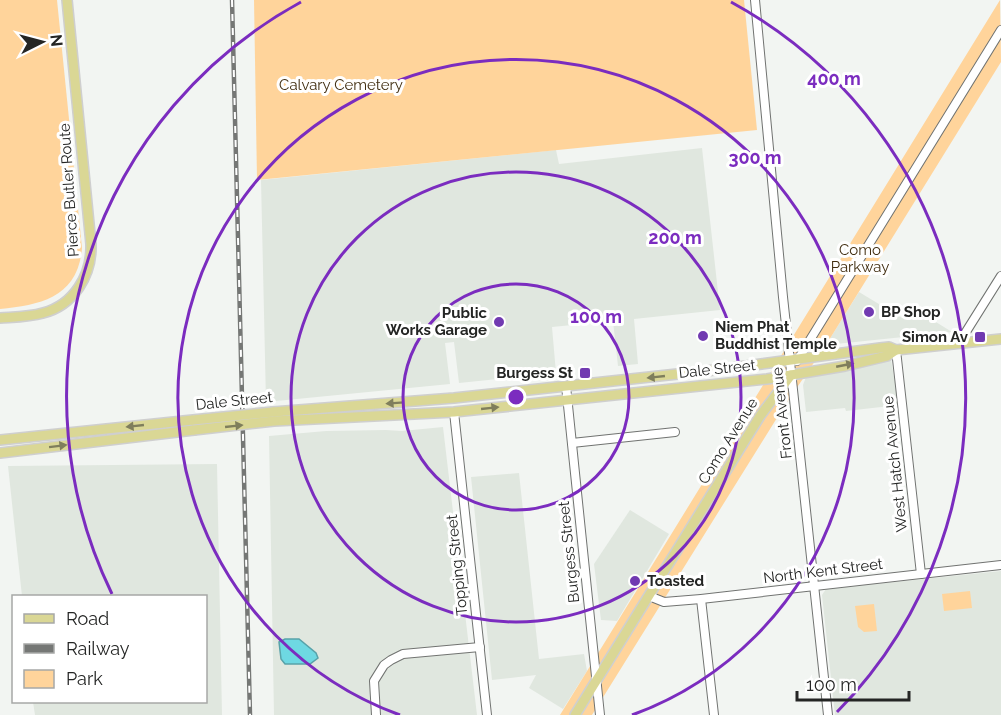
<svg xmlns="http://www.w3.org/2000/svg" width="1001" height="715" viewBox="0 0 1001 715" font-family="Raleway,sans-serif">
  <rect width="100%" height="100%" fill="#f2f5f2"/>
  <g fill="#e0e7df">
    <path d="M702,148l18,162 -86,9 4,45 -20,2 -5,-45 -61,6 4,46 -97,10 -5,-41 -9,1 5,41 -184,18 -5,-222 295,-30 3,14z"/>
    <path d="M859,292l43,26 8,-12 42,26 -126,13z"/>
    <path d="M891,360l8,45 -53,6 -1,-3 -39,4 -3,-27 3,-8z"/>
    <path d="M443,427l34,288h-203l-5,-279 57,-5 60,-1 16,1z"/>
    <path d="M217,464l5,251h-187l-2,-13h173v-106h-184l-14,-130z"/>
    <path d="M519,473l20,186 45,-5 3,17 -24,38 -34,-21 7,-13 -44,5 -21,-203z"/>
    <path d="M630,510l39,24 -52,87 -16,-1 -7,-56z"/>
    <path d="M1001,571v144h-166l-13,-120 4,-6z"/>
  </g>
  <g fill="#ffd49b">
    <path d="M0,0h57l25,248c-4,49 -41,57 -82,61z"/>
    <path d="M254,0h490l13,130 -500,50z"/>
    <path d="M1000,0l1,62 -175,283 -41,60 -193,310h-32z"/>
    <path d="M970,591l2,17 -28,3 -2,-17z"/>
    <path d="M874,604l3,27 -13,1 -6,-5 -3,-21z"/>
  </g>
  <path fill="#6ed8e2" stroke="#58a2a9" stroke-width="1.5" d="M285,639h14l17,14 2,5 -8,6h-25l-4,-5 -2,-17z"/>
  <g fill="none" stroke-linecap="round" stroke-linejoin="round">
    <defs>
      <g id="minor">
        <path d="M755,0l28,297 45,418"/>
        <path d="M959,343l42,-67"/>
        <path d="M896,350l25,224"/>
        <path d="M797,361l204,-331"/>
        <path d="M566,386l34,329"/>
        <path d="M454,412l33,303"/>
        <path d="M572,443l103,-11"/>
        <path d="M649,596l15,6 37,-3 300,-34"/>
        <path d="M701,599l13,116"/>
        <path d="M376,715l-2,-34 10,-16 7,-5 12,-6 77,-7"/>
      </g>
      <g id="major">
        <path d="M0,318c14,-1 29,-1 43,-5 31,-8 49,-38 48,-69l-24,-244"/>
        <path d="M273,412l181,-14 112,-12 158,-17 156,-21 9,-1 7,3"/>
        <path d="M274,421l180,-9 313,-33 78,-13 42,-10 9,-6 105,-11"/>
        <path d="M0,440l193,-20"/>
        <path d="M0,453l194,-23"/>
        <path d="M575,715l185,-299 31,-41"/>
      </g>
    </defs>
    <use href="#minor" stroke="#717371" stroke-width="10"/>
    <use href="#major" stroke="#cfcfcf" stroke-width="12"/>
    <use href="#minor" stroke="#fff" stroke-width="8"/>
    <use href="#major" stroke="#dad795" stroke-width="9"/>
    <defs>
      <path id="rail" d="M232,0l18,715"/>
    </defs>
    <use href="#rail" stroke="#757775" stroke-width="4.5"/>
    <use href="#rail" stroke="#fff" stroke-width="2" stroke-dasharray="7" stroke-linecap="butt"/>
    <defs>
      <g id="major-bridge">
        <path d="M193,420l80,-8"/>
        <path d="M194,430l80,-9"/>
      </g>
    </defs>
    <use href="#major-bridge" stroke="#cfcfcf" stroke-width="12" stroke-linecap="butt"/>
    <use href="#major-bridge" stroke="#dad795" stroke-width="9"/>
  </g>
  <defs><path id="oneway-solid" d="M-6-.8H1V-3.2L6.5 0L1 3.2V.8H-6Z" transform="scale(1.5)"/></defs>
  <g fill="#7f7e5c">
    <use href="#oneway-solid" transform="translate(845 365) rotate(-11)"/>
    <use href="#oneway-solid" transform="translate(656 377) rotate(174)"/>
    <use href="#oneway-solid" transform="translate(395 403) rotate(176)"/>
    <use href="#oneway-solid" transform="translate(490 408) rotate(-6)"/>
    <use href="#oneway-solid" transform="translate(135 426) rotate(174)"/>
    <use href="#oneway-solid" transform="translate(234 426) rotate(-6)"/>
    <use href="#oneway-solid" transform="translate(58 446) rotate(-7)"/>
  </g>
  <g fill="none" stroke="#7b2cbf" stroke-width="3">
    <circle cx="516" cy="397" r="113"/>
    <circle cx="516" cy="397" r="225"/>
    <path d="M400 715A338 338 0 1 1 632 715"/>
    <path d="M112 594A450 450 0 0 1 301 2M731 2A450 450 0 0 1 837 712"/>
  </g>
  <g fill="#713ab1" stroke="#fff" stroke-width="2">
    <circle cx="869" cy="312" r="6"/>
    <circle cx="499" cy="322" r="6"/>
    <circle cx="703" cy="336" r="6"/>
    <rect x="974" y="331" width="12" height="12" rx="3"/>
    <rect x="579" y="367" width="12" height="12" rx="3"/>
    <circle cx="635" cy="581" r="6"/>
  </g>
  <g text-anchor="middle" stroke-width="6" stroke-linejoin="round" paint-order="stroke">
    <g font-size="15" fill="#412e11" stroke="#fff">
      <text x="341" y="90">Calvary Cemetery</text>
      <text x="860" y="255">Como<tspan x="860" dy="17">Parkway</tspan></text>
    </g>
    <g font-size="15" fill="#242524" stroke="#fff">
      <text transform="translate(69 190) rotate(-94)" y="5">Pierce Butler Route</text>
      <text transform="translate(717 369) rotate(-6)" y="5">Dale Street</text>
      <text transform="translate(234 401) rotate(-6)" y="5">Dale Street</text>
      <text transform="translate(782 413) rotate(-96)" y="5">Front Avenue</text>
      <text transform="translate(728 441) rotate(-58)" y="5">Como Avenue</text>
      <text transform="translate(895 464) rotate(-96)" y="5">West Hatch Avenue</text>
      <text transform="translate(569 552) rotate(-96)" y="5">Burgess Street</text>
      <text transform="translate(457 565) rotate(-96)" y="5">Topping Street</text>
      <text transform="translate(823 571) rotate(-7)" y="5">North Kent Street</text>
    </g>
    <g font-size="15" font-weight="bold" fill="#242524" stroke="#fff" text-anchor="start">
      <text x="881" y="317">BP Shop</text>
      <text x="487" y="318" text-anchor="end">Public<tspan x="487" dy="17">Works Garage</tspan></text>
      <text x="715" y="332">Niem Phat<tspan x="715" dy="17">Buddhist Temple</tspan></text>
      <text x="968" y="342" text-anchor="end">Simon Av</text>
      <text x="573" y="378" text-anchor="end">Burgess St</text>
      <text x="647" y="586">Toasted</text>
    </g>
  </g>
  <circle cx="516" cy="397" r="9" fill="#7b2cbf" stroke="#fff" stroke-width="3"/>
  <g font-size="18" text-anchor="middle" font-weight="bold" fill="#7b2cbf" stroke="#fff" stroke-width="6" stroke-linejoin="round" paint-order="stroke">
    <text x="834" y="85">400 m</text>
    <text x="755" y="164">300 m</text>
    <text x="675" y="244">200 m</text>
    <text x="596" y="323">100 m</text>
  </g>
  <rect x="12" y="595" width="195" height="108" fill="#ffffff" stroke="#a7a8a7" stroke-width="1.5"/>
  <rect x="24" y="614" width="30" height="9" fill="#dad795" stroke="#a7a8a7" stroke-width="1.5"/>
  <text x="66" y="625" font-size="18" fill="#242524">Road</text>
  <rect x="24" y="644" width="30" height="9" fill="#757775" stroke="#a7a8a7" stroke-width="1.5"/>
  <text x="66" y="655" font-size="18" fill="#242524">Railway</text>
  <rect x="24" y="670" width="30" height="18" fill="#ffd49b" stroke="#a7a8a7" stroke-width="1.5"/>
  <text x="66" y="685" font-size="18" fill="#242524">Park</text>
  <g transform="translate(42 42) rotate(84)" stroke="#ffffff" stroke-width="4.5" paint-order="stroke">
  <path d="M0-4.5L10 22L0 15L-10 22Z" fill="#242524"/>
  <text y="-9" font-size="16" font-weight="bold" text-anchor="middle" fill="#242524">N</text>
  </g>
  <path d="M797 691v9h112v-9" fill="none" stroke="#242524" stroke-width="3"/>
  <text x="806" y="691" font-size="18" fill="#242524" stroke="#ffffff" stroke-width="4.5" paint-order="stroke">100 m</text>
</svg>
